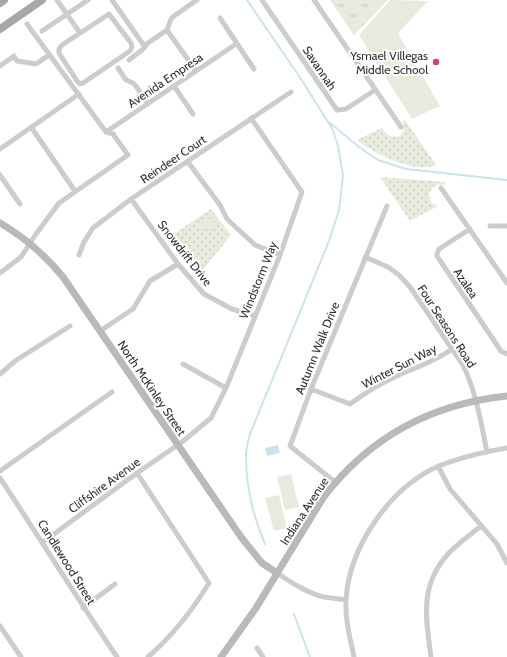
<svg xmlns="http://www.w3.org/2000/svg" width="507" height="657" viewBox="0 0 507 657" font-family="Cabin,sans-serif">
  <defs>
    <pattern id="grass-tufts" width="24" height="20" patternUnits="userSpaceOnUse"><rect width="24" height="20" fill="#e7ebde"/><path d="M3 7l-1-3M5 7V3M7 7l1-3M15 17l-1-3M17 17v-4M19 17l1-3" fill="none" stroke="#c6cabf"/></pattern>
    <pattern id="park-dots" width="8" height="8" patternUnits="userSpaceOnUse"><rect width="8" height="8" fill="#e7ebde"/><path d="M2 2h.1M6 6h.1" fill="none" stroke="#c6cabf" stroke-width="1.8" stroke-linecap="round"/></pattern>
  </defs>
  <rect width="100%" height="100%" fill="#fff"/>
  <path fill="url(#grass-tufts)" d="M330,0H388L354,35Z"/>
  <path fill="url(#park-dots)" d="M405,120L436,165C414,174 375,154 357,140L382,128C387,136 391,138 400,136L404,129L403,121Z
    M380,177L446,182L445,185C429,181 423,202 438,206L410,221Z
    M211,209L231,235L197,277L168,238Z"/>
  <path fill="#e7ebde" d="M390,0L428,1L398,33L440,106L412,119L359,35Z
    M209,218L216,223L217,228H201V223L205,219Z
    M291,474L299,507L285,510L277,477Z
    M279,495L287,528L274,531L265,498Z"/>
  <path fill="#cce3e9" d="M278,445L280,453L267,456L265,448Z"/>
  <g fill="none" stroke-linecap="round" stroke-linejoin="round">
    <path stroke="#cce3e9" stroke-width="2" d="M247,0L299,76L333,130L338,146L343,176L339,210L329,241L250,434C248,441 246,449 246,456C246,486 253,516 265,544
      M329,122L359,147L378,160L406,169L507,180
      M294,614L310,657"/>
    <path stroke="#ccc" stroke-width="5" d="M57,0L80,33
      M112,0L145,47
      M262,0L337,110L346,109L375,90
      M314,0L401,127
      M109,14L131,43L132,47L130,51L83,83L80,84L77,81L59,53V49L62,45Z
      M220,18L254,69
      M27,24L106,132
      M167,30L196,71
      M42,31L88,0
      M129,60L142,50L148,43L167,30L171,19L174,16L197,0
      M0,66L14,56L17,61L36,64L49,55
      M118,68L126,80L133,83L136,86L148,104
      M174,86L193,114
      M31,127L75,191
      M106,132L236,44
      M0,149L79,94
      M188,162L220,205L227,219L255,245L280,255
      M0,175L20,204
      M441,188L507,283
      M131,199L178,264L204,294L232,309L255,316
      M490,226H507
      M470,229L439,249L437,254V256L501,351L507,354
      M79,255L84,242L93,228L131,199L291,92
      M365,257L388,267L399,275L410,287L463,365C476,392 481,422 487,452
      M0,273L21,257L36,234L59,203L128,155L113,134L106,132
      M100,331L133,309L150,281L178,264
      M183,364L226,388
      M0,374L15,361L70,326
      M311,389L350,404C365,393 381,383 399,375C417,367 436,361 452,349
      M438,466L450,489L497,544L507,563
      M0,471L112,392
      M137,473L209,583C192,611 172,636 148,657
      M0,478C39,537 77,598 117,657
      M335,482L290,446L311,389L387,206
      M43,542L137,473L182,442L211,418L226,388L280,255L302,192L251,118
      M277,573C292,583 307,593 324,597C331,598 339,599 346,600
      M83,608L115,584
      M0,626L21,657
      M257,648L263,657
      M354,657C350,638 345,619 346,600C349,547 390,487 439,466C461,457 484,452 507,448
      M431,657C426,619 419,586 448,554C457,544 470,535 481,526"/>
    <path stroke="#b9b9b9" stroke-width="7" d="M0,223C24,237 45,255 63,277L241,537L262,563L277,573
      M221,657L256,608L323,498C370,436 431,404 507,396"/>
    <path stroke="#a7a7a7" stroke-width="8" d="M0,3L4,0
      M0,29L42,0"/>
  </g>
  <circle fill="#d64167" stroke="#fff" stroke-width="1.5" cx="436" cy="62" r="4"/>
  <g text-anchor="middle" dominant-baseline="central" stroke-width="4" stroke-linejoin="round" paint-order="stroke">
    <g font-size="12" fill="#2f2f2f" stroke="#fff" text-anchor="end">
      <text x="428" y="55">Ysmael Villegas<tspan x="428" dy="14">Middle School</tspan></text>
    </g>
    <g font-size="12" fill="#2f2f2f" stroke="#fff">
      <text transform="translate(320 68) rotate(56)">Savannah</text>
      <text transform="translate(165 80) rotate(-34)">Avenida Empresa</text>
      <text transform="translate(173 159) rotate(-34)">Reindeer Court</text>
      <text transform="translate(185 253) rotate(52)">Snowdrift Drive</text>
      <text transform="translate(258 280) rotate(-68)">Windstorm Way</text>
      <text transform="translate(466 283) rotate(56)">Azalea</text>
      <text transform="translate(447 326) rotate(57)">Four Seasons Road</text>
      <text transform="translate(317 348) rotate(-68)">Autumn Walk Drive</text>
      <text transform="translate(399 366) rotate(-27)">Winter Sun Way</text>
      <text transform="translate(152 388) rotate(56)">North McKinley Street</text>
      <text transform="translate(104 485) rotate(-36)">Cliffshire Avenue</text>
      <text transform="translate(304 511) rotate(-57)">Indiana Avenue</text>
      <text transform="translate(67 562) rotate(58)">Candlewood Street</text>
    </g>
  </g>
</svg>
